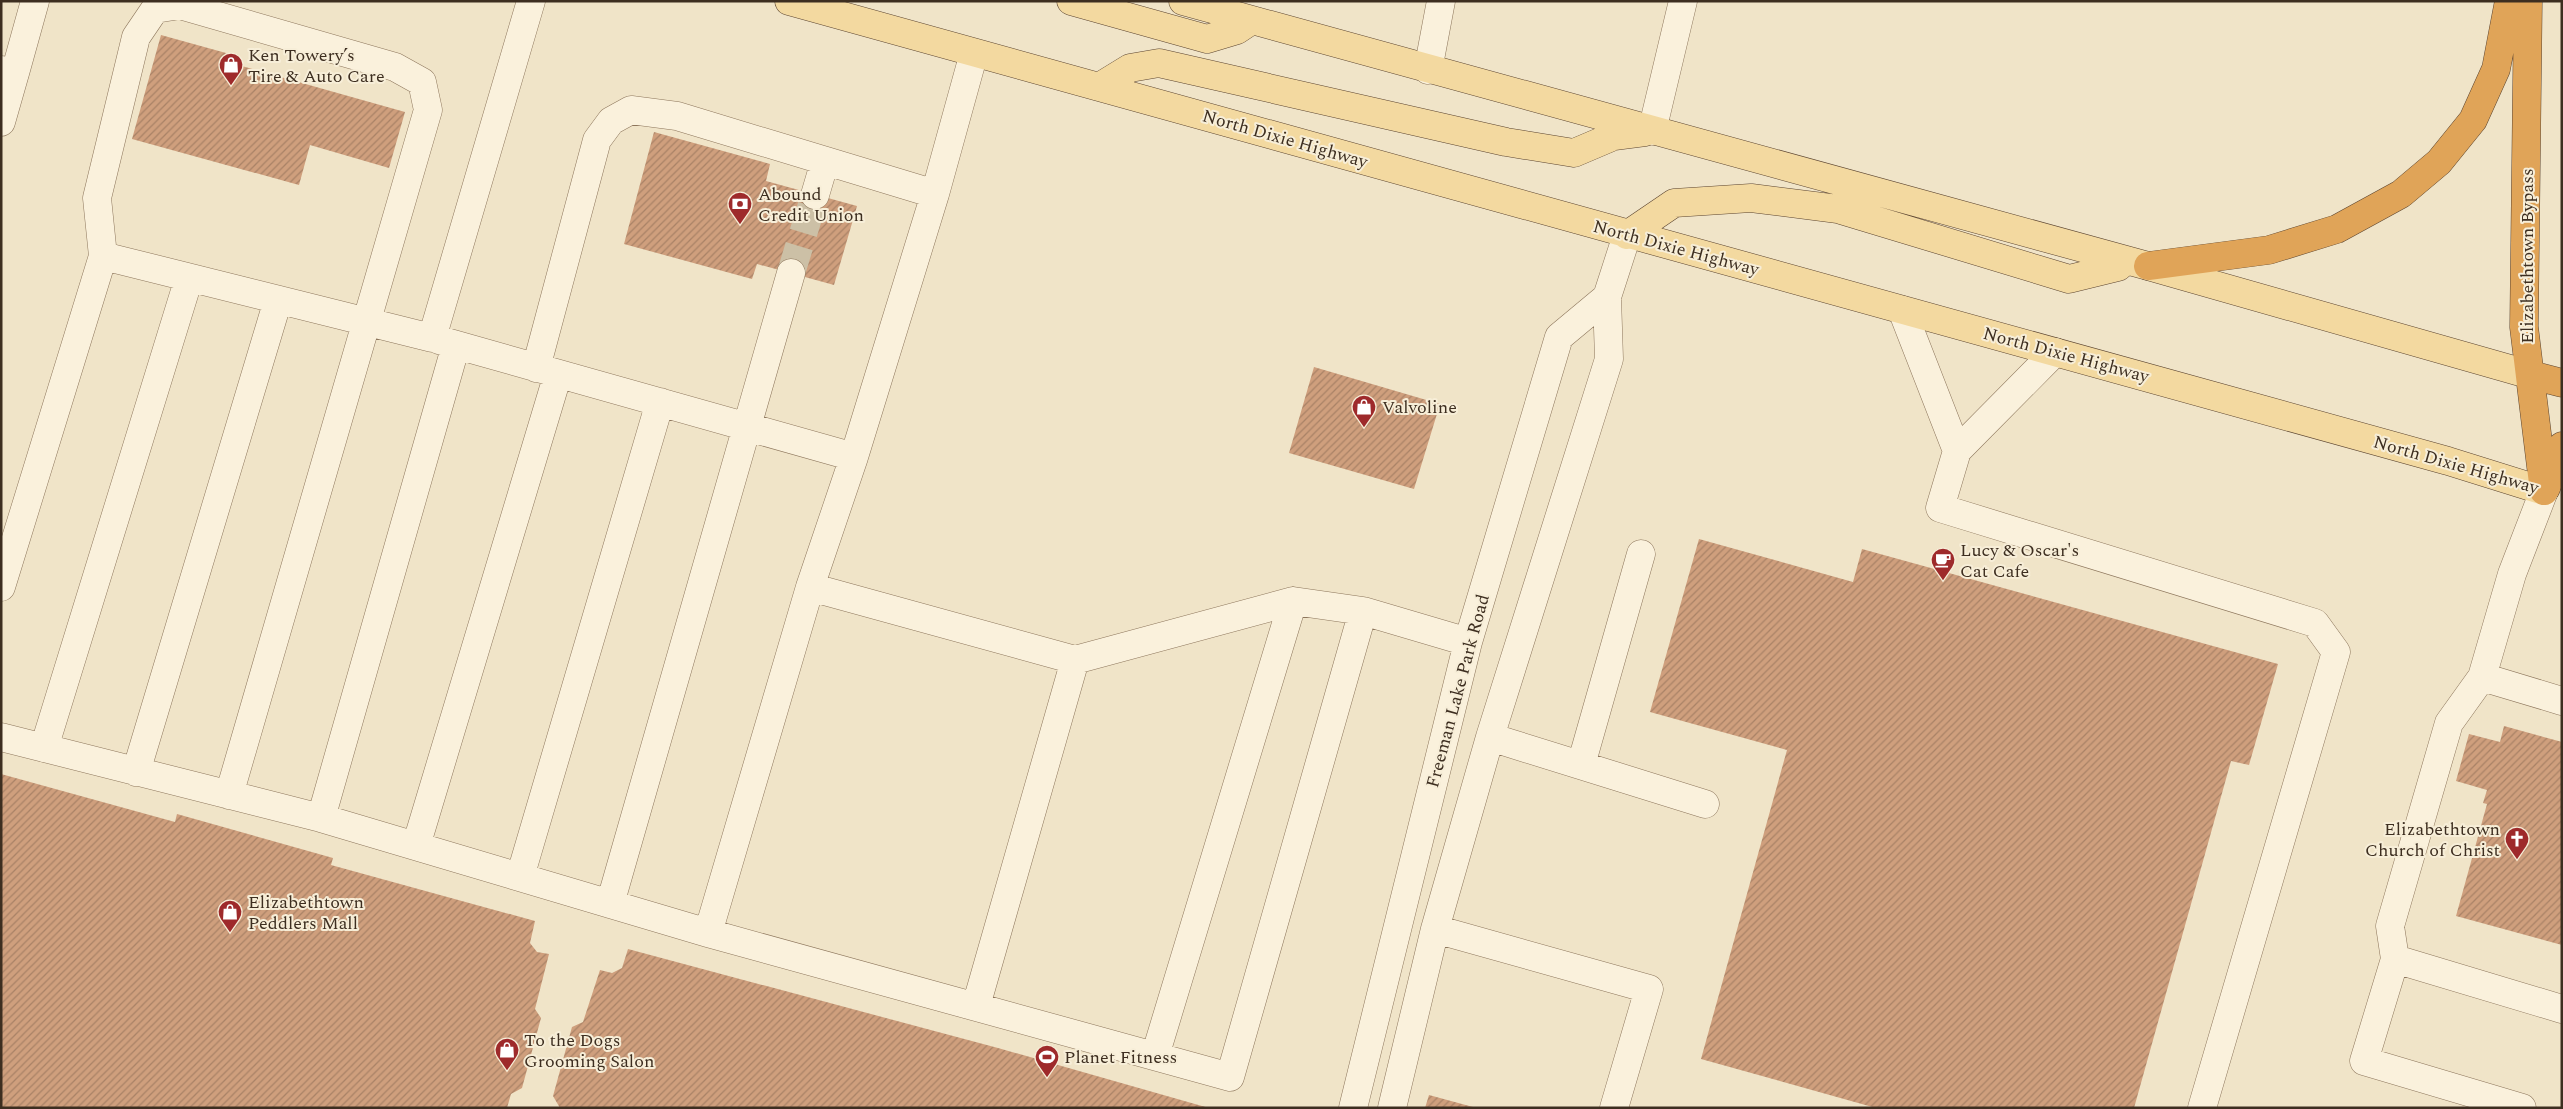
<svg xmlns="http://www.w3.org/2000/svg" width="2563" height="1109" viewBox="0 0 2563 1109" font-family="Spectral,serif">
  <defs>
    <pattern id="building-hatch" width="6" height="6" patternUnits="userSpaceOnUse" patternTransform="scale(1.25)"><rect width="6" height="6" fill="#cf9f7d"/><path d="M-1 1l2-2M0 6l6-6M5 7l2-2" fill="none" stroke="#a98266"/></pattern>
  </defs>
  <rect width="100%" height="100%" fill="#f0e4c8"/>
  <path fill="url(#building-hatch)" d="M161,35L226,53L224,61L405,112L389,168L310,145L299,185L132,139Z
    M654,132L770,164L766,181L857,206L834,285L757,264L752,279L624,244Z
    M1314,367L1440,404L1414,489L1289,453Z
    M1699,539L1853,582L1862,549L2278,664L2249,765L2231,761L2134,1108H1876L1701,1059L1787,750L1650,712Z
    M2504,726L2562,742V945L2456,916L2487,804L2483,803L2487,790L2456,781L2469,734L2500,742Z
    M1,774L175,822L177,814L333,858L331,865L535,921L530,943L537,952L549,954L535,1009L541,1018L522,1088L511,1094L507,1108H1Z
    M628,949L998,1048L1209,1108H560L553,1096L572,1027L583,1022L600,970L612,973L622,968Z
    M1429,1095L1473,1107V1108H1425Z"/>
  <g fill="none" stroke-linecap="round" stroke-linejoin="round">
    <path stroke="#ccc0a6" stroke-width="28" stroke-dasharray="28 14" stroke-linecap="butt" d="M791,273L815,195"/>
    <defs>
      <path id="minor" d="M974,53L935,194L854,457L810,587L1075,660L1293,601L1363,611L1468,642
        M1,70L15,73L35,1
        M1428,70L1441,1
        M1,122L15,73
        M1652,131L1683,1
        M815,195L825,161
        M103,256L97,198L136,37L155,9L180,5L395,67L422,82L428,110L229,795
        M1902,310L1957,451L2055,352
        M439,340L854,457
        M536,368L597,140L611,121L631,110L677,116L935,194
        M1957,451L1940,508L2315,623L2336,652L2202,1108
        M2544,491L2512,574L2482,677L2562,701
        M1,587L103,256L432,338L531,1
        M1,737L321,818L708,933L1230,1077L1363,611
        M1490,737L1705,804
        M44,748L189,278
        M1581,765L1641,554
        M136,772L278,300
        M321,818L456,345
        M416,846L558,374
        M520,877L660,402
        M610,904L791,273
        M1435,929L1649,989L1614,1108
        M708,933L810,587
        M2395,959L2390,926L2449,723L2482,677
        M976,1006L1075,660
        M1155,1056L1293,601
        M1353,1108L1468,642L1559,337L1607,297
        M1392,1108L1435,929L1490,737L1609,359L1607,297L1627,235
        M2522,1108L2364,1061L2395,959L2562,1009"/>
      <path id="major" d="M789,1L2448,461L2544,491
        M1071,1L1207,39L1237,30L1252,20
        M1183,1L2148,266L2531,375
        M1099,87L1130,68L1159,63L1506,142L1574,153L1614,136L1645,132
        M1627,235L1674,203L1751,198L1838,209L2069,279L2118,267L2125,261"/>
      <path id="highway" d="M2528,1L2524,327L2544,491
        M2148,266L2269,250L2337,229L2401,194L2439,162L2473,120L2496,69L2509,1
        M2531,375L2562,383
        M2546,488L2562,446"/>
    </defs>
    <use href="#minor" stroke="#8d765c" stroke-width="29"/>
    <use href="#major" stroke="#5b4430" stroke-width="29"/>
    <use href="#highway" stroke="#5b4430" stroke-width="29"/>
    <use href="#minor" stroke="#faf1dc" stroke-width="28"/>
    <use href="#major" stroke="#f3d9a0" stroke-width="28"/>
    <use href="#highway" stroke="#e0a458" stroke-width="28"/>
  </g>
  <defs>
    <symbol id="shop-pin" viewBox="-11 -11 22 30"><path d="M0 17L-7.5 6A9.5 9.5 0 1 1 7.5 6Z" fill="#9e2a2b" stroke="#f7eed8"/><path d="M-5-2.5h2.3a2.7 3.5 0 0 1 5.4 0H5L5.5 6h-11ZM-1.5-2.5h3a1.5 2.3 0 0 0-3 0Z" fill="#fff"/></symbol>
    <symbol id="bank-pin" viewBox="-11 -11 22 30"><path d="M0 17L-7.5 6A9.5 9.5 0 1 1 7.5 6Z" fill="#9e2a2b" stroke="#f7eed8"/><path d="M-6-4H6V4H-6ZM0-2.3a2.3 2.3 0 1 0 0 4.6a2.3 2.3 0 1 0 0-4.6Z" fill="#fff"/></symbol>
    <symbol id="cafe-pin" viewBox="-11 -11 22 30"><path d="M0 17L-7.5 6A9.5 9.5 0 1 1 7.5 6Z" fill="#9e2a2b" stroke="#f7eed8"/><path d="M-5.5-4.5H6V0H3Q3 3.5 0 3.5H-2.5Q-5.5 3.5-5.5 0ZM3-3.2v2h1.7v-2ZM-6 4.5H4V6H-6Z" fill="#fff"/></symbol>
    <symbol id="church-pin" viewBox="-11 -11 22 30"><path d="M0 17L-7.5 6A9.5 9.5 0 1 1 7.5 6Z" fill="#9e2a2b" stroke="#f7eed8"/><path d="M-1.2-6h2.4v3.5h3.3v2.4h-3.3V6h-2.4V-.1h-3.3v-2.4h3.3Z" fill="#fff"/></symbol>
    <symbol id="stadium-pin" viewBox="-11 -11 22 30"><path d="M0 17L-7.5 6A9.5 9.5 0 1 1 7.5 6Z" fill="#9e2a2b" stroke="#f7eed8"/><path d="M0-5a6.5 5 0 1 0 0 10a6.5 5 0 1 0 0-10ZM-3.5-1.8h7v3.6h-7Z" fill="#fff"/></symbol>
  </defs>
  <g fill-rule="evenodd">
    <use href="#shop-pin" x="217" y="51" width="28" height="38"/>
    <use href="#bank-pin" x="726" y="190" width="28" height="38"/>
    <use href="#shop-pin" x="1350" y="393" width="28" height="38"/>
    <use href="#cafe-pin" x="1929" y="546" width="28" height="38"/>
    <use href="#church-pin" x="2503" y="825" width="28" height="38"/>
    <use href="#shop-pin" x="216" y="898" width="28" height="38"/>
    <use href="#shop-pin" x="493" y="1036" width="28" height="38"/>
    <use href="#stadium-pin" x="1033" y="1043" width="28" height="38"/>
  </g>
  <g text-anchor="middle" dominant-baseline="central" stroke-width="4" stroke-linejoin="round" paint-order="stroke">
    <g font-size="18" fill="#3d2e20" stroke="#f7eed8" text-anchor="start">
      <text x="248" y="55">Ken Towery’s<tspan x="248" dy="21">Tire &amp; Auto Care</tspan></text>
      <text x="758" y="194">Abound<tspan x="758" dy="21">Credit Union</tspan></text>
      <text x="1382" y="407">Valvoline</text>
      <text x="1960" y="550">Lucy &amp; Oscar's<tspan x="1960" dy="21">Cat Cafe</tspan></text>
      <text x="2500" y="829" text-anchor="end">Elizabethtown<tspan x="2500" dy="21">Church of Christ</tspan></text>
      <text x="248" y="902">Elizabethtown<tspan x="248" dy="21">Peddlers Mall</tspan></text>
      <text x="524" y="1040">To the Dogs<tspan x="524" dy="21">Grooming Salon</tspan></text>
      <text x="1064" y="1057">Planet Fitness</text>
    </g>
    <g font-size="18" fill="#3d2e20" stroke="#f7eed8">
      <text transform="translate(1285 139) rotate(16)">North Dixie Highway</text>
      <text transform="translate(1676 248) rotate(15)">North Dixie Highway</text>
      <text transform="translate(2527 256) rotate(-90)">Elizabethtown Bypass</text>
      <text transform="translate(2066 355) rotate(15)">North Dixie Highway</text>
      <text transform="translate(2456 465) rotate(16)">North Dixie Highway</text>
      <text transform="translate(1458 691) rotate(-75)">Freeman Lake Park Road</text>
    </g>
  </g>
  <rect width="2563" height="1109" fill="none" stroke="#3d2e20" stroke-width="5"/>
</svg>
